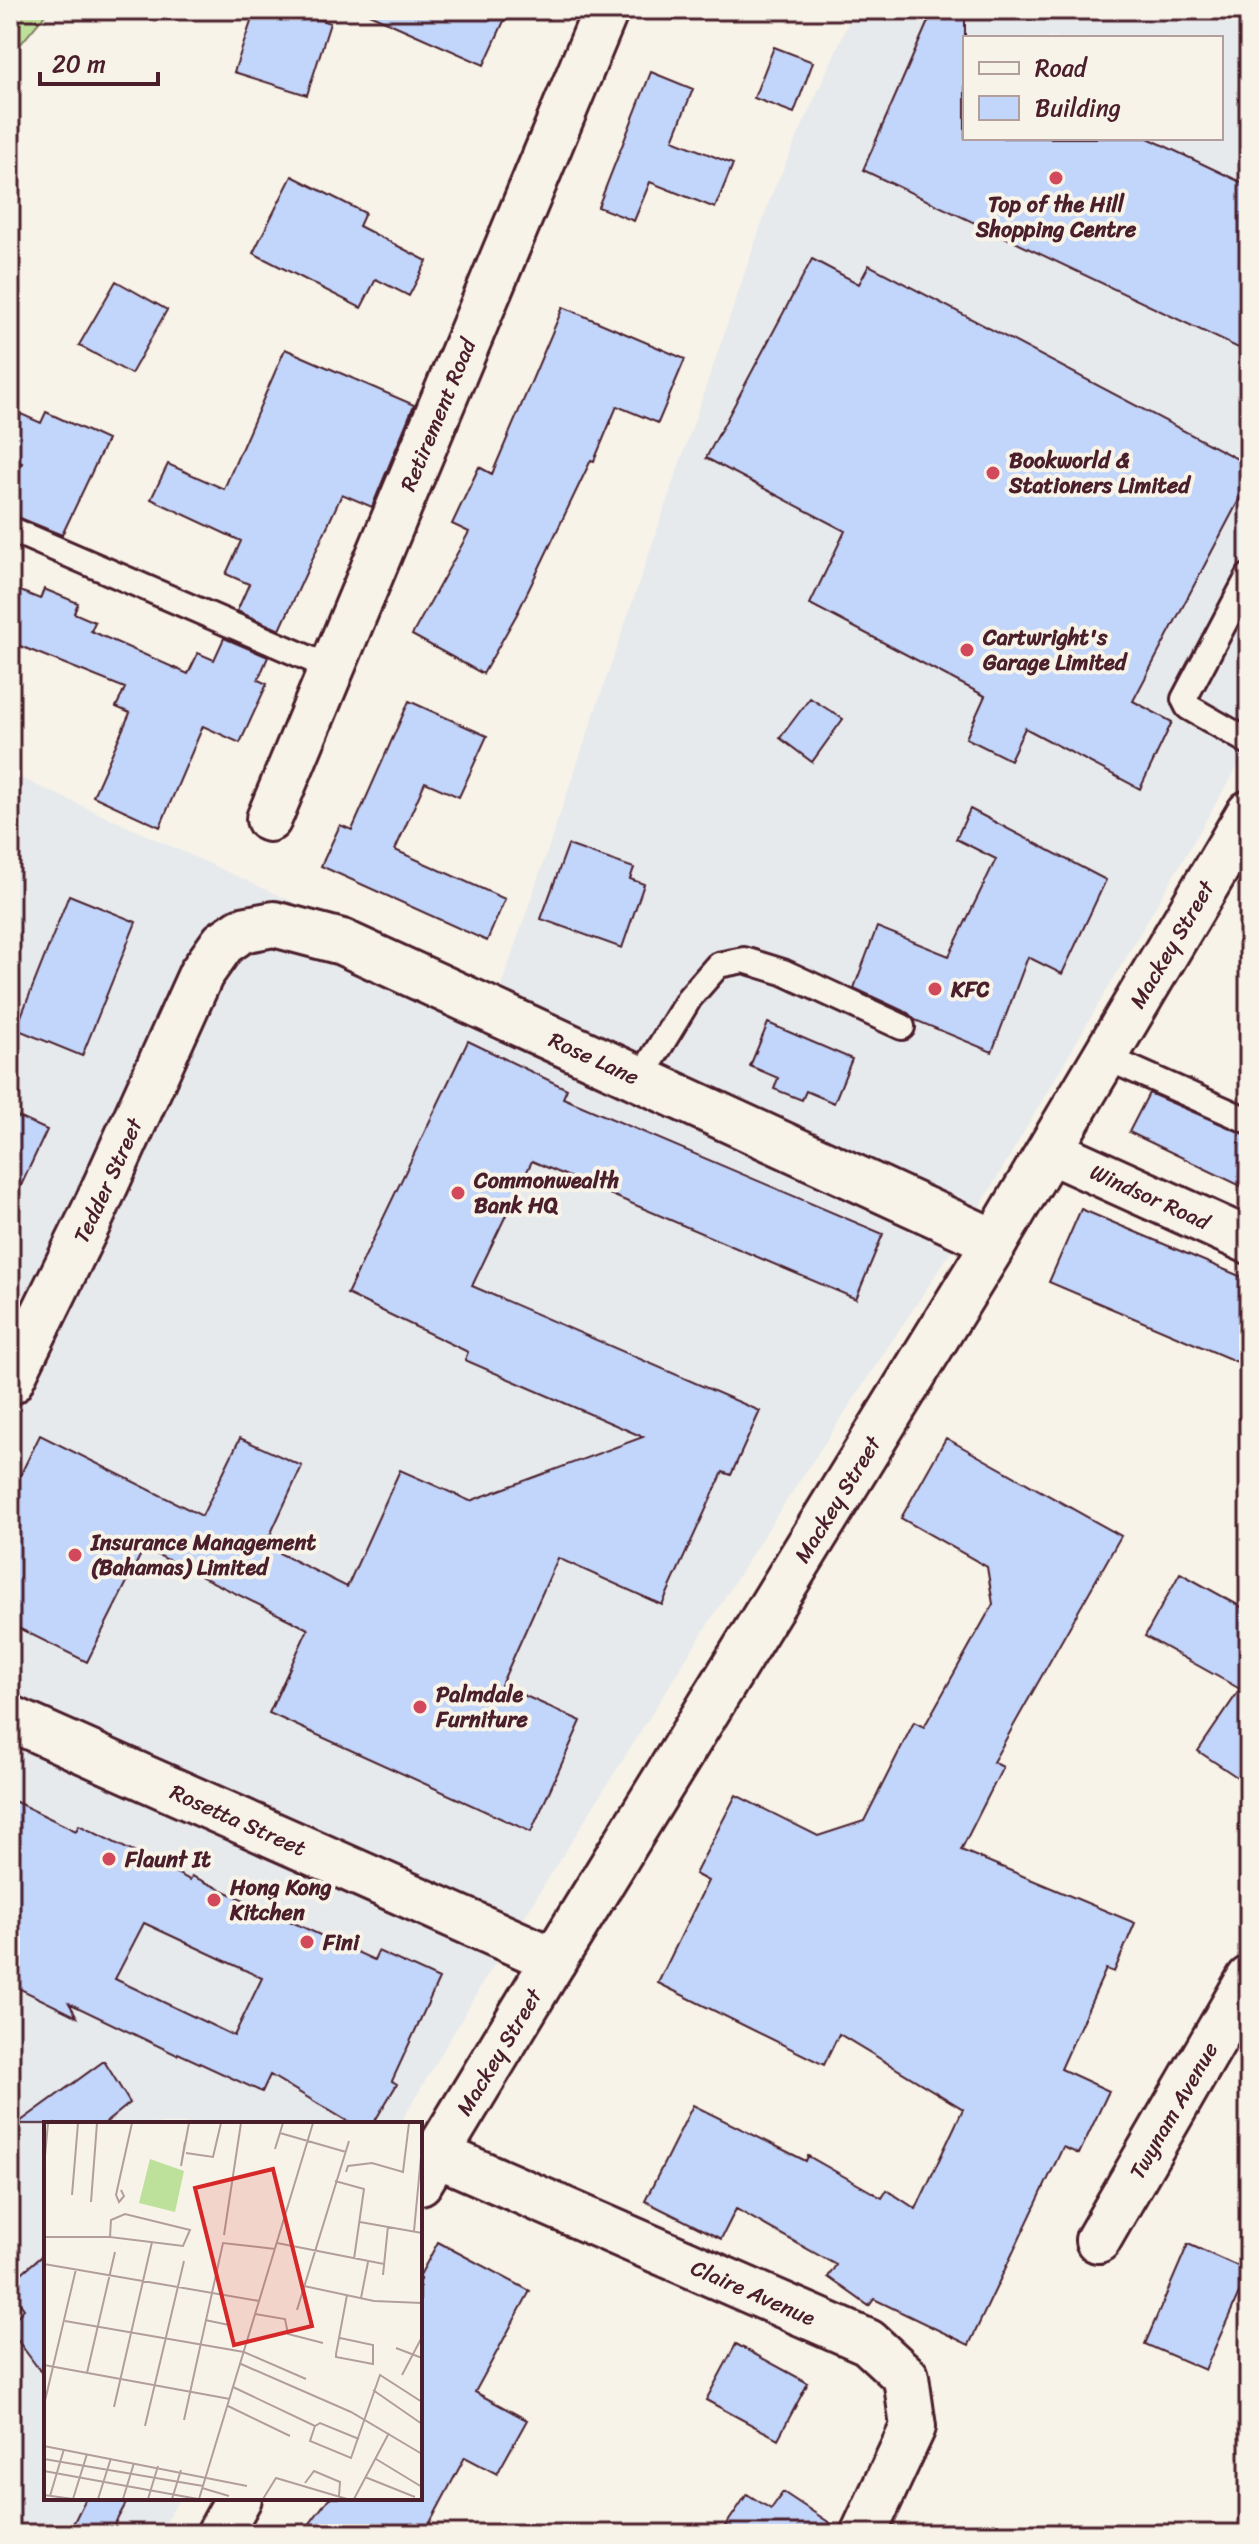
<svg xmlns="http://www.w3.org/2000/svg" width="1259" height="2544" viewBox="0 0 1259 2544" font-family="Sriracha,sans-serif">
  <rect width="100%" height="100%" fill="#f7f3e8"/>
  <filter id="ink" filterUnits="userSpaceOnUse"><feTurbulence type="fractalNoise" baseFrequency=".0125" numOctaves="2"/><feDisplacementMap in="SourceGraphic" scale="16" xChannelSelector="R" yChannelSelector="G"/><feConvolveMatrix kernelMatrix="1 2 1 2 8 2 1 2 1" color-interpolation-filters="sRGB"/></filter>
  <g filter="url(#ink)">
    <path fill="#e7eaed" fill-rule="evenodd" d="M854,10H1249V747L976,1214L766,1532L487,1976L400,2124H46V2498H180L159,2534H10V773L498,995L771,196ZM965,38H1221V138H965Z"/>
    <path fill="#bde19b" stroke="#848063" stroke-width="2" d="M10,10H49L10,57Z"/>
    <path fill="#c2d5fa" stroke="#4a1f2b" stroke-width="2" fill-rule="evenodd" d="M255,10H291L330,23L307,95L234,72Z
      M360,10H509L484,65Z
      M933,10H965V138H1148L1249,186V353L863,170Z
      M774,47L813,62L794,113L754,98Z
      M651,72L693,89L673,140L733,164L715,208L650,182L634,221L598,207Z
      M292,176L365,213L359,226L427,261L409,296L376,279L361,308L253,253Z
      M812,259L859,284L869,265L1249,465V481L1133,701L1172,722L1140,789L1025,728L1010,760L966,738L985,696L810,604L845,531L706,458Z
      M116,281L167,310L131,374L79,345Z
      M563,307L685,359L658,423L617,406L594,461L591,460L517,614L483,674L412,635L469,532L452,524L479,467L492,474Z
      M285,349L414,405L372,507L342,494L280,630L237,611L249,584L226,574L241,541L151,499L168,464L224,489Z
      M46,412L107,440L62,535L10,514V489L22,463L10,458V437L21,414L41,423Z
      M44,589L78,603L74,613L95,622L91,631L188,674L198,653L214,660L224,638L268,657L258,680L267,684L240,743L203,726L160,827L93,796L130,713L116,707L125,688L10,642V609L18,590L40,599Z
      M810,698L843,719L812,762L780,738Z
      M409,701L487,736L459,797L425,782L395,850L505,899L487,941L321,866L340,825L352,830Z
      M970,809L1106,880L1062,974L1028,957L992,1052L915,1020L908,1013L854,988L877,927L949,956L996,859L956,839Z
      M568,845L634,868L630,879L644,884L622,948L541,919Z
      M69,895L136,922L82,1056L16,1029Z
      M768,1023L852,1059L834,1103L806,1091L802,1100L774,1089L778,1078L750,1066Z
      M468,1041L567,1089L563,1098L883,1234L856,1299L532,1161L472,1286L760,1411L731,1475L723,1472L662,1605L558,1558L501,1685L581,1721L531,1832L269,1713L308,1629L144,1548L87,1662L10,1624V1496L40,1435L202,1516L240,1438L302,1466L265,1546L347,1587L400,1470L470,1501L643,1437L465,1360L468,1352L347,1294Z
      M1149,1093L1249,1136V1190L1129,1132Z
      M10,1113L47,1130L10,1209Z
      M1081,1209L1249,1280V1367L1049,1282Z
      M946,1438L1121,1536L993,1762L1003,1767L961,1850L1135,1923L1114,1972L1106,1969L1061,2069L1109,2091L1079,2154L1063,2147L969,2345L874,2299L869,2306L828,2277L836,2265L736,2209L721,2239L645,2201L693,2105L806,2161L808,2156L882,2198L887,2190L916,2209L963,2109L839,2034L824,2065L658,1983L708,1881L695,1874L736,1795L818,1836L864,1821L914,1722L924,1727L993,1604L987,1567L901,1518Z
      M1180,1573L1249,1611V1785L1198,1751L1240,1689L1145,1636Z
      M10,1799L76,1831L79,1825L190,1880L192,1876L374,1960L378,1951L439,1979L392,2081L397,2084L373,2124H352L270,2075L262,2092L178,2053L177,2055L69,2003L77,2017L10,1984ZM144,1923L262,1978L234,2036L115,1979Z
      M104,2061L130,2103L104,2124H17Z
      M438,2242L530,2291L475,2392L527,2420L497,2474L465,2457L424,2534H302L329,2498H420V2275Z
      M1188,2244L1249,2271L1205,2370L1145,2344Z
      M46,2252V2379L10,2330V2324L24,2309L10,2290V2283Z
      M736,2344L808,2383L778,2439L706,2400Z
      M783,2492L839,2529L838,2534H720L747,2494L771,2509Z
      M86,2498H129L109,2534H68Z"/>
    <g fill="none" stroke-linecap="round" stroke-linejoin="round">
      <defs>
        <path id="lane" d="M10,529L331,668
          M1249,576L1184,699L1188,707L1249,742
          M1105,1057L1249,1121
          M640,1079L690,997L718,965L744,960L783,972L902,1027"/>
        <g id="street">
          <path id="s1" d="M269,819L606,10"/>
          <path id="s2" d="M1050,1151L1249,1241"/>
          <path id="s3" d="M10,1382L93,1213L201,974L223,943L242,930L274,924L342,942L995,1242"/>
          <path id="s4" d="M10,1718L554,1960"/>
          <path id="s5" d="M436,2154L868,2342L906,2377L913,2427L863,2534"/>
          <path id="s6" d="M1098,2240L1249,1979"/>
        </g>
        <g id="secondary">
          <path id="s7" d="M420,2182L554,1960L995,1242L1249,813"/>
          <path d="M219,2534L239,2498"/>
        </g>
      </defs>
      <use href="#lane" stroke="#4a1f2b" stroke-width="30"/>
      <use href="#street" stroke="#4a1f2b" stroke-width="50"/>
      <use href="#secondary" stroke="#4a1f2b" stroke-width="50"/>
      <use href="#lane" stroke="#f7f3e8" stroke-width="24"/>
      <use href="#street" stroke="#f7f3e8" stroke-width="44"/>
      <use href="#secondary" stroke="#f7f3e8" stroke-width="44"/>
    </g>
  </g>
  <g fill="#d1495b" stroke="#f7f3e8" stroke-width="3">
    <circle cx="1056" cy="178" r="8"/>
    <circle cx="993" cy="473" r="8"/>
    <circle cx="967" cy="650" r="8"/>
    <circle cx="935" cy="989" r="8"/>
    <circle cx="458" cy="1193" r="8"/>
    <circle cx="75" cy="1555" r="8"/>
    <circle cx="420" cy="1707" r="8"/>
    <circle cx="109" cy="1859" r="8"/>
    <circle cx="214" cy="1900" r="8"/>
    <circle cx="307" cy="1942" r="8"/>
  </g>
  <g text-anchor="middle" dominant-baseline="central" stroke-width="8" stroke-linejoin="round" paint-order="stroke">
    <g font-size="22" font-weight="bold" fill="#4a1f2b" stroke="#f7f3e8" text-anchor="start">
      <text x="1056" y="204" text-anchor="middle">Top of the Hill<tspan x="1056" dy="25">Shopping Centre</tspan></text>
      <text x="1009" y="460">Bookworld &amp;<tspan x="1009" dy="25">Stationers Limited</tspan></text>
      <text x="983" y="637">Cartwright's<tspan x="983" dy="25">Garage Limited</tspan></text>
      <text x="951" y="989">KFC</text>
      <text x="474" y="1180">Commonwealth<tspan x="474" dy="25">Bank HQ</tspan></text>
      <text x="91" y="1542">Insurance Management<tspan x="91" dy="25">(Bahamas) Limited</tspan></text>
      <text x="436" y="1694">Palmdale<tspan x="436" dy="25">Furniture</tspan></text>
      <text x="125" y="1859">Flaunt It</text>
      <text x="230" y="1887">Hong Kong<tspan x="230" dy="25">Kitchen</tspan></text>
      <text x="323" y="1942">Fini</text>
    </g>
    <g font-size="22" fill="#4a1f2b" stroke="#f7f3e8">
      <text stroke="none"><textPath href="#s1" startOffset="438">Retirement Road</textPath></text>
      <text stroke="none"><textPath href="#s7" startOffset="1448">Mackey Street</textPath></text>
      <text stroke="none"><textPath href="#s3" startOffset="892">Rose Lane</textPath></text>
      <text stroke="none"><textPath href="#s3" startOffset="224">Tedder Street</textPath></text>
      <text stroke="none"><textPath href="#s2" startOffset="110">Windsor Road</textPath></text>
      <text stroke="none"><textPath href="#s7" startOffset="800">Mackey Street</textPath></text>
      <text stroke="none"><textPath href="#s4" startOffset="250">Rosetta Street</textPath></text>
      <text stroke="none"><textPath href="#s7" startOffset="152">Mackey Street</textPath></text>
      <text stroke="none"><textPath href="#s6" startOffset="150">Twynam Avenue</textPath></text>
      <text stroke="none"><textPath href="#s5" startOffset="346">Claire Avenue</textPath></text>
    </g>
  </g>
  <g transform="translate(44 2122)">
    <rect width="378" height="378" fill="#f7f3e8"/>
    <path d="M106,37L140,49L131,90L95,81Z" fill="#bde19b"/>
    <path fill="none" stroke="#b29e9c" stroke-width="2" d="M236,11L302,30M141,20L137,44L145,1M231,27L239,1M142,31L169,35L177,1M0,45L4,1M302,50L304,44L328,41L359,50L365,1M291,59L320,67L310,137M77,68L80,74L75,80L72,73L88,1M28,73L34,1M47,80L53,1M316,100L378,111M370,109L378,24M180,113L197,1M0,115H66L139,124L146,108L81,92L67,98L66,115M233,121L340,142M0,142L215,179M339,153L344,104M260,164L330,179L378,181M317,176L324,140M253,188L305,19M211,192L241,197L244,212L279,221M161,198L185,203M21,199L200,230L262,257M296,216L329,223V242L292,235V232L303,173M352,226L378,236M197,242L307,290L378,332M0,243L186,277M43,251L71,130M358,253L378,215M189,265L271,304L276,301L315,317M329,268L378,302M0,283L32,147M184,284L246,314M70,285L108,120M140,298L179,121L231,127M101,304L140,139M271,304L266,319L307,336L336,253L378,280M0,324L203,364M0,337L159,364M332,337L378,365M0,349L154,377M321,355L371,375M261,361L270,349L296,360L295,374M158,366L185,374M0,373L29,377M6,374L20,327M29,377L43,332M54,377L67,336M79,377L90,341M104,377L114,344M128,377L137,348M155,377L269,1M219,377L232,356L303,377M310,377L345,311"/>
    <path fill="#d62828" fill-opacity="0.15" stroke="#d62828" stroke-width="4" d="M229,47L268,204L190,223L151,66Z"/>
    <rect width="378" height="378" fill="none" stroke="#4a1f2b" stroke-width="4"/>
  </g>
  <rect width="1259" height="2544" fill="none" stroke="#f7f3e8" stroke-width="40"/>
  <rect x="20" y="20" width="1219" height="2504" fill="none" stroke="#4a1f2b" stroke-width="3" filter="url(#ink)"/>
  <rect x="963" y="36" width="260" height="104" fill="#f7f3e8" stroke="#b29e9c" stroke-width="2"/>
  <rect x="979" y="62" width="40" height="12" fill="#f7f3e8" stroke="#b29e9c" stroke-width="2"/>
  <text x="1035" y="76" font-size="24" fill="#4a1f2b">Road</text>
  <rect x="979" y="96" width="40" height="24" fill="#c2d5fa" stroke="#b29e9c" stroke-width="2"/>
  <text x="1035" y="116" font-size="24" fill="#4a1f2b">Building</text>
  <path d="M40 72v12h118v-12" fill="none" stroke="#4a1f2b" stroke-width="4"/>
  <text x="52" y="72" font-size="24" fill="#4a1f2b" stroke="#f7f3e8" stroke-width="6" paint-order="stroke">20 m</text>
</svg>
